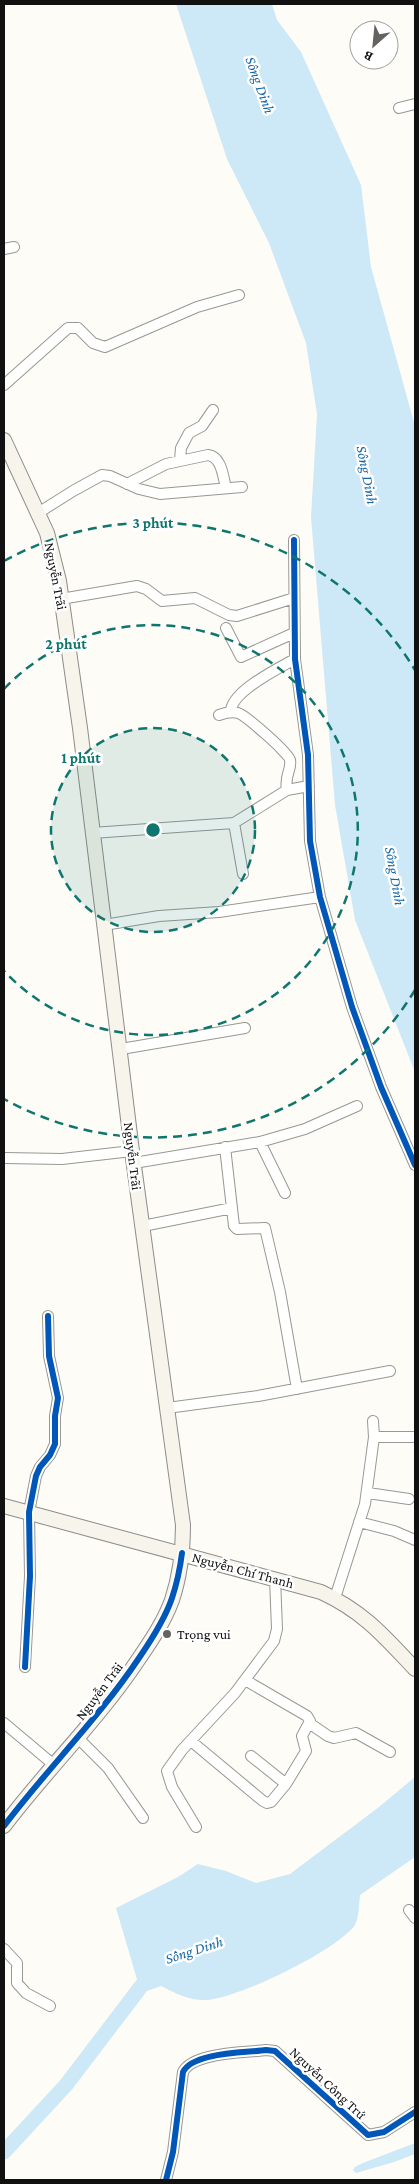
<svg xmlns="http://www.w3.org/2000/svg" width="419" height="2184" viewBox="0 0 419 2184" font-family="'Crimson Pro',serif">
  <rect width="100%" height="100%" fill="#fdfcf7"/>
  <path fill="#cde8f7" d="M176,4H272L277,20L301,52L361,185L371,267L415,426V1072L355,920L335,805L311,517L317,414L306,343L269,243L227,159Z
    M415,1777V1857L360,1895C359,1903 359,1918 355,1925C336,1951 240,1997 208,2000C189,2001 177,1994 161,1986L141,1993L116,1908L178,1877L198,1864L226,1871L256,1883L290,1874L379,1807Z
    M415,2143V2154L394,2162L356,2173L353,2170L355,2167L363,2163Z"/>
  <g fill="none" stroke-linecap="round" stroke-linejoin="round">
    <path stroke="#cde8f7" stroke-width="15" d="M4,2152L66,2085L152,1972"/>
    <defs>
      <path id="street" d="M399,108L415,104
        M4,249L14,247
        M4,385L68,328H78L93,343L105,347L197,307L239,295
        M180,460L181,448L189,433L202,426L213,410
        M127,484L166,464L208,455C222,457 223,477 226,488
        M38,513L73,491L102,475L110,476L139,489L160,494L242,487
        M294,540L295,659L308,755L310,841L320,897L352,1007L381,1087L415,1165
        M61,599L137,586L146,589L162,601L195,598L229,615L237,616L294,598
        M226,628L241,657L294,633
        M231,712C230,692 279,668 295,659
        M219,715C225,713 231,711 238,713C245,715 289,753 290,760C292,770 284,775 287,790
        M234,823L243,874
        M92,833L234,823L287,790L309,786
        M104,925L159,916L219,912L320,897
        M121,1049L245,1028
        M260,1142L285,1193
        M225,1147L234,1226L237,1229L265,1228L280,1292L297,1389
        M4,1158L62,1159L132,1151
        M134,1163L260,1142L305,1129L357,1106
        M143,1226L232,1208
        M167,1408L258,1396L390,1371
        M373,1421L374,1437
        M368,1493L409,1499
        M359,1522L394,1531L415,1540
        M335,1598L365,1504L374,1437H415
        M25,1667L30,1576L29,1512L36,1476L40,1467L50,1455L55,1444V1416L58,1398L49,1356L48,1316
        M4,1723L54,1765
        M309,1723L328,1736L334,1738L356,1733L390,1752
        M78,1738L108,1768L143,1818
        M191,1741L263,1801L267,1803L271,1802L286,1784L306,1751L302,1736L310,1721L307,1716L245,1680
        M251,1756L286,1784
        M196,1827L172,1787L167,1771L182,1750L235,1693L274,1641L277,1629L275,1578
        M409,1910L415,1918
        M4,1949L17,1963V1983L26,1993L50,2006
        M166,2180L173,2152L183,2072C193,2052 245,2053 266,2050L275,2051L368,2135L384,2132L415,2112"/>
      <path id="secondary" d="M4,440L47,533L59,581L80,728L132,1151L183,1525C183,1550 180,1576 172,1600C164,1622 151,1641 138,1660C98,1720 47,1769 4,1826
        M4,1506L321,1592C364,1612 384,1636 415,1669"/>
    </defs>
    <use href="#street" stroke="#979795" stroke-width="12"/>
    <use href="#secondary" stroke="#8e8d8b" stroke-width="16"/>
    <use href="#street" stroke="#fffffe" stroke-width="10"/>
    <use href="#secondary" stroke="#f6f4eb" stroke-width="14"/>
    <defs>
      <path id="cycleway" d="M294,540L295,659L308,755L310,841L320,897L352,1007L381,1087L415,1165
        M25,1667L30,1576L29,1512L36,1476L40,1467L50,1455L55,1444V1416L58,1398L49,1356L48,1316
        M4,1826C47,1769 99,1718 139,1658C152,1639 165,1619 172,1598C177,1583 180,1569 182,1553
        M166,2180L173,2152L183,2072C193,2052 245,2053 266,2050L275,2051L368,2135L384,2132L415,2112"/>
    </defs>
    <use href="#cycleway" stroke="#fff" stroke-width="9"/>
    <use href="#cycleway" stroke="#0057b8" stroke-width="6"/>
  </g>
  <circle cx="153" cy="830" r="102" fill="#0f766e" fill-opacity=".12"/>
  <g fill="none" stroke="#0f766e" stroke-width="2.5" stroke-dasharray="9 6">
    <circle cx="153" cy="830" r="102"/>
    <path d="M4 689A205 205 0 1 1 4 971"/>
    <path d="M415 990A307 307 0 0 1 4 1099M4 561A307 307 0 0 1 415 670"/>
  </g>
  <circle fill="#646362" stroke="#fff" stroke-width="2" cx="167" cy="1634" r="5"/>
  <g text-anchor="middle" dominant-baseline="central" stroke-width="5" stroke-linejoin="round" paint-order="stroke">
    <g font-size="14" fill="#111" stroke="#fff">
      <text transform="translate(56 576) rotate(79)">Nguyễn Trãi</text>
      <text transform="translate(133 1156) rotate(83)">Nguyễn Trãi</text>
      <text transform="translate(243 1570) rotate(15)">Nguyễn Chí Thanh</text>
      <text transform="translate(99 1691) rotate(-53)">Nguyễn Trãi</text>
      <text transform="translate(328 2083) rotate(43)">Nguyễn Công Trứ</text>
    </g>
    <g font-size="14" fill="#111" stroke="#fff" text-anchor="start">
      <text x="177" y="1634">Trọng vui</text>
    </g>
    <g font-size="15" font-style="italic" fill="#1768a6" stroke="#fff">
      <text transform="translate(260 85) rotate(70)">Sông Dinh</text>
      <text transform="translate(367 475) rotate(79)">Sông Dinh</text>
      <text transform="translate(395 876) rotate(80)">Sông Dinh</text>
      <text transform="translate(194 1950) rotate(-18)">Sông Dinh</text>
    </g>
  </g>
  <circle cx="153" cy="830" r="8" fill="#0f766e" stroke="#fff" stroke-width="2.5"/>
  <g font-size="15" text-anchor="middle" font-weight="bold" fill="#0f766e" stroke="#fff" stroke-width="5" stroke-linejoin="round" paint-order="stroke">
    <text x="153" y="528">3 phút</text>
    <text x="66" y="649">2 phút</text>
    <text x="81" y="763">1 phút</text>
  </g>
  <rect width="419" height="2184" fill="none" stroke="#111111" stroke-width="10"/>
  <g transform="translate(374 45) rotate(207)"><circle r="24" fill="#ffffff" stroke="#a0a0a0"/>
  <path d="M0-4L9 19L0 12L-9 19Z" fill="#646362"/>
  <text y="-8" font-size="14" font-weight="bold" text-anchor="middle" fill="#111111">B</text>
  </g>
</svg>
